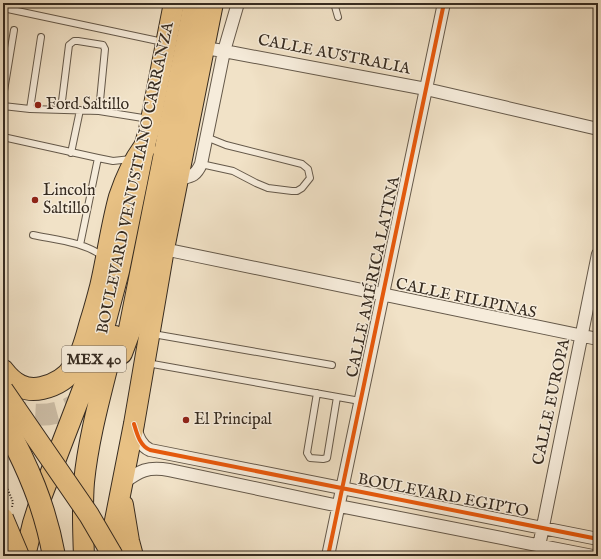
<svg xmlns="http://www.w3.org/2000/svg" width="601" height="559" viewBox="0 0 601 559" font-family="'IM FELL English',serif">
  <rect width="100%" height="100%" fill="#f1e2c7"/>
  <filter id="stains"><feTurbulence type="fractalNoise" baseFrequency=".005" numOctaves="4"/><feColorMatrix values="0 0 0 0 .2 0 0 0 0 .09 0 0 0 0 .02 0 0 0 .5 -.17"/></filter>
  <radialGradient id="worn" r=".72"><stop offset=".6" stop-color="#630" stop-opacity="0"/><stop offset="1" stop-color="#630" stop-opacity=".3"/></radialGradient>
  <g fill="none" stroke-linecap="round" stroke-linejoin="round">
    <path stroke="#ccbda6" stroke-width="22" stroke-dasharray="22 11" stroke-linecap="butt" d="M3,408C37,419 61,418 90,395"/>
    <defs>
      <path id="lane" d="M334,3L338,17
        M3,8L163,42
        M3,97L14,30
        M3,106L30,109L99,111L149,119
        M30,109L41,37
        M61,109L69,45L74,41H78L103,45L105,49L99,111
        M3,137L98,158L113,161L131,159
        M71,153L80,110
        M201,164L233,171L256,183L268,188L292,191H297L302,188L310,178L308,169L302,164L226,145L206,137
        M33,235C57,240 84,242 104,257
        M80,245L98,158
        M153,334L332,365
        M147,363L360,401
        M317,393L307,453L310,458L323,459L327,458L337,397"/>
      <path id="street" d="M204,48L224,51L426,89L598,129
        M178,179C191,176 195,177 201,164L224,51L238,3
        M164,249L598,339
        M135,428C138,437 141,446 150,450L598,539
        M123,483C139,471 148,466 169,470L339,506L593,556
        M328,556L444,3
        M537,556L598,254"/>
      <path id="primary" d="M123,505L129,541L133,556
        M25,556L33,523L42,495L99,347L119,271L144,148L149,130L174,3
        M84,556C83,531 82,507 84,482C89,432 104,384 115,336
        M108,556L134,424L164,249L213,3"/>
      <path id="highway" d="M121,353L130,329L195,3
        M3,371C13,384 25,392 42,388C55,385 67,378 74,367C83,355 87,336 91,322C95,310 98,298 101,287C108,257 112,226 120,197C126,179 133,163 144,148"/>
    </defs>
    <use href="#lane" stroke="#65594a" stroke-width="8"/>
    <use href="#street" stroke="#65594a" stroke-width="14"/>
    <use href="#primary" stroke="#362b20" stroke-width="22"/>
    <use href="#highway" stroke="#362b20" stroke-width="24"/>
    <path stroke="#362b20" stroke-width="2" stroke-dasharray="1 2" stroke-linecap="butt" d="M3,478L13,502L12,507"/>
    <use href="#lane" stroke="#f6ecdb" stroke-width="6"/>
    <use href="#street" stroke="#f6ecdb" stroke-width="12"/>
    <use href="#primary" stroke="#e8c184" stroke-width="20"/>
    <use href="#highway" stroke="#e8c184" stroke-width="22"/>
    <defs>
      <path id="primary-bridge" d="M3,390L89,515L113,556
        M3,518L19,556"/>
      <path id="highway-bridge" d="M3,421C27,465 45,506 54,556"/>
    </defs>
    <use href="#primary-bridge" stroke="#362b20" stroke-width="22" stroke-linecap="butt"/>
    <use href="#highway-bridge" stroke="#362b20" stroke-width="24" stroke-linecap="butt"/>
    <use href="#primary-bridge" stroke="#e8c184" stroke-width="20"/>
    <use href="#highway-bridge" stroke="#e8c184" stroke-width="22"/>
    <defs>
      <path id="cycleway" d="M134,424C137,434 140,446 150,450L598,539
        M328,556L444,3"/>
    </defs>
    <use href="#cycleway" stroke="#f6ecdb" stroke-width="6"/>
    <use href="#cycleway" stroke="#e8590c" stroke-width="4"/>
  </g>
  <g fill="#8f2418" stroke="#f6ecdb" stroke-width="1.5">
    <circle cx="38" cy="105" r="4"/>
    <circle cx="35" cy="200" r="4"/>
    <circle cx="186" cy="420" r="4"/>
  </g>
  <g text-anchor="middle" dominant-baseline="central" stroke-width="3" stroke-linejoin="round" paint-order="stroke">
    <rect fill="#f6ecdb" stroke="#706558" stroke-width="1" x="62" y="346" width="64" height="26" rx="3"/>
    <g font-size="15" font-weight="bold" fill="#362b20">
      <text x="94" y="359">MEX 40</text>
    </g>
    <g font-size="16" fill="#362b20" stroke="#f6ecdb">
      <text transform="translate(334 55) rotate(11)">CALLE AUSTRALIA</text>
      <text transform="translate(136 178) rotate(-78)">BOULEVARD VENUSTIANO CARRANZA</text>
      <text transform="translate(374 277) rotate(-78)">CALLE AMÉRICA LATINA</text>
      <text transform="translate(466 299) rotate(12)">CALLE FILIPINAS</text>
      <text transform="translate(552 402) rotate(-78)">CALLE EUROPA</text>
      <text transform="translate(443 496) rotate(11)">BOULEVARD EGIPTO</text>
    </g>
    <g font-size="16" fill="#362b20" stroke="#f6ecdb" text-anchor="start">
      <text x="46" y="105">Ford Saltillo</text>
      <text x="43" y="191">Lincoln<tspan x="43" dy="18">Saltillo</tspan></text>
      <text x="194" y="420">El Principal</text>
    </g>
  </g>
  <rect width="601" height="559" fill="none" stroke="#f1e2c7" stroke-width="16"/>
  <rect x="4" y="4" width="593" height="551" fill="none" stroke="#362b20" stroke-width="2"/>
  <rect x="8" y="8" width="585" height="543" fill="none" stroke="#362b20"/>
  <rect width="100%" height="100%" filter="url(#stains)"/>
  <rect width="100%" height="100%" fill="url(#worn)"/>
</svg>
